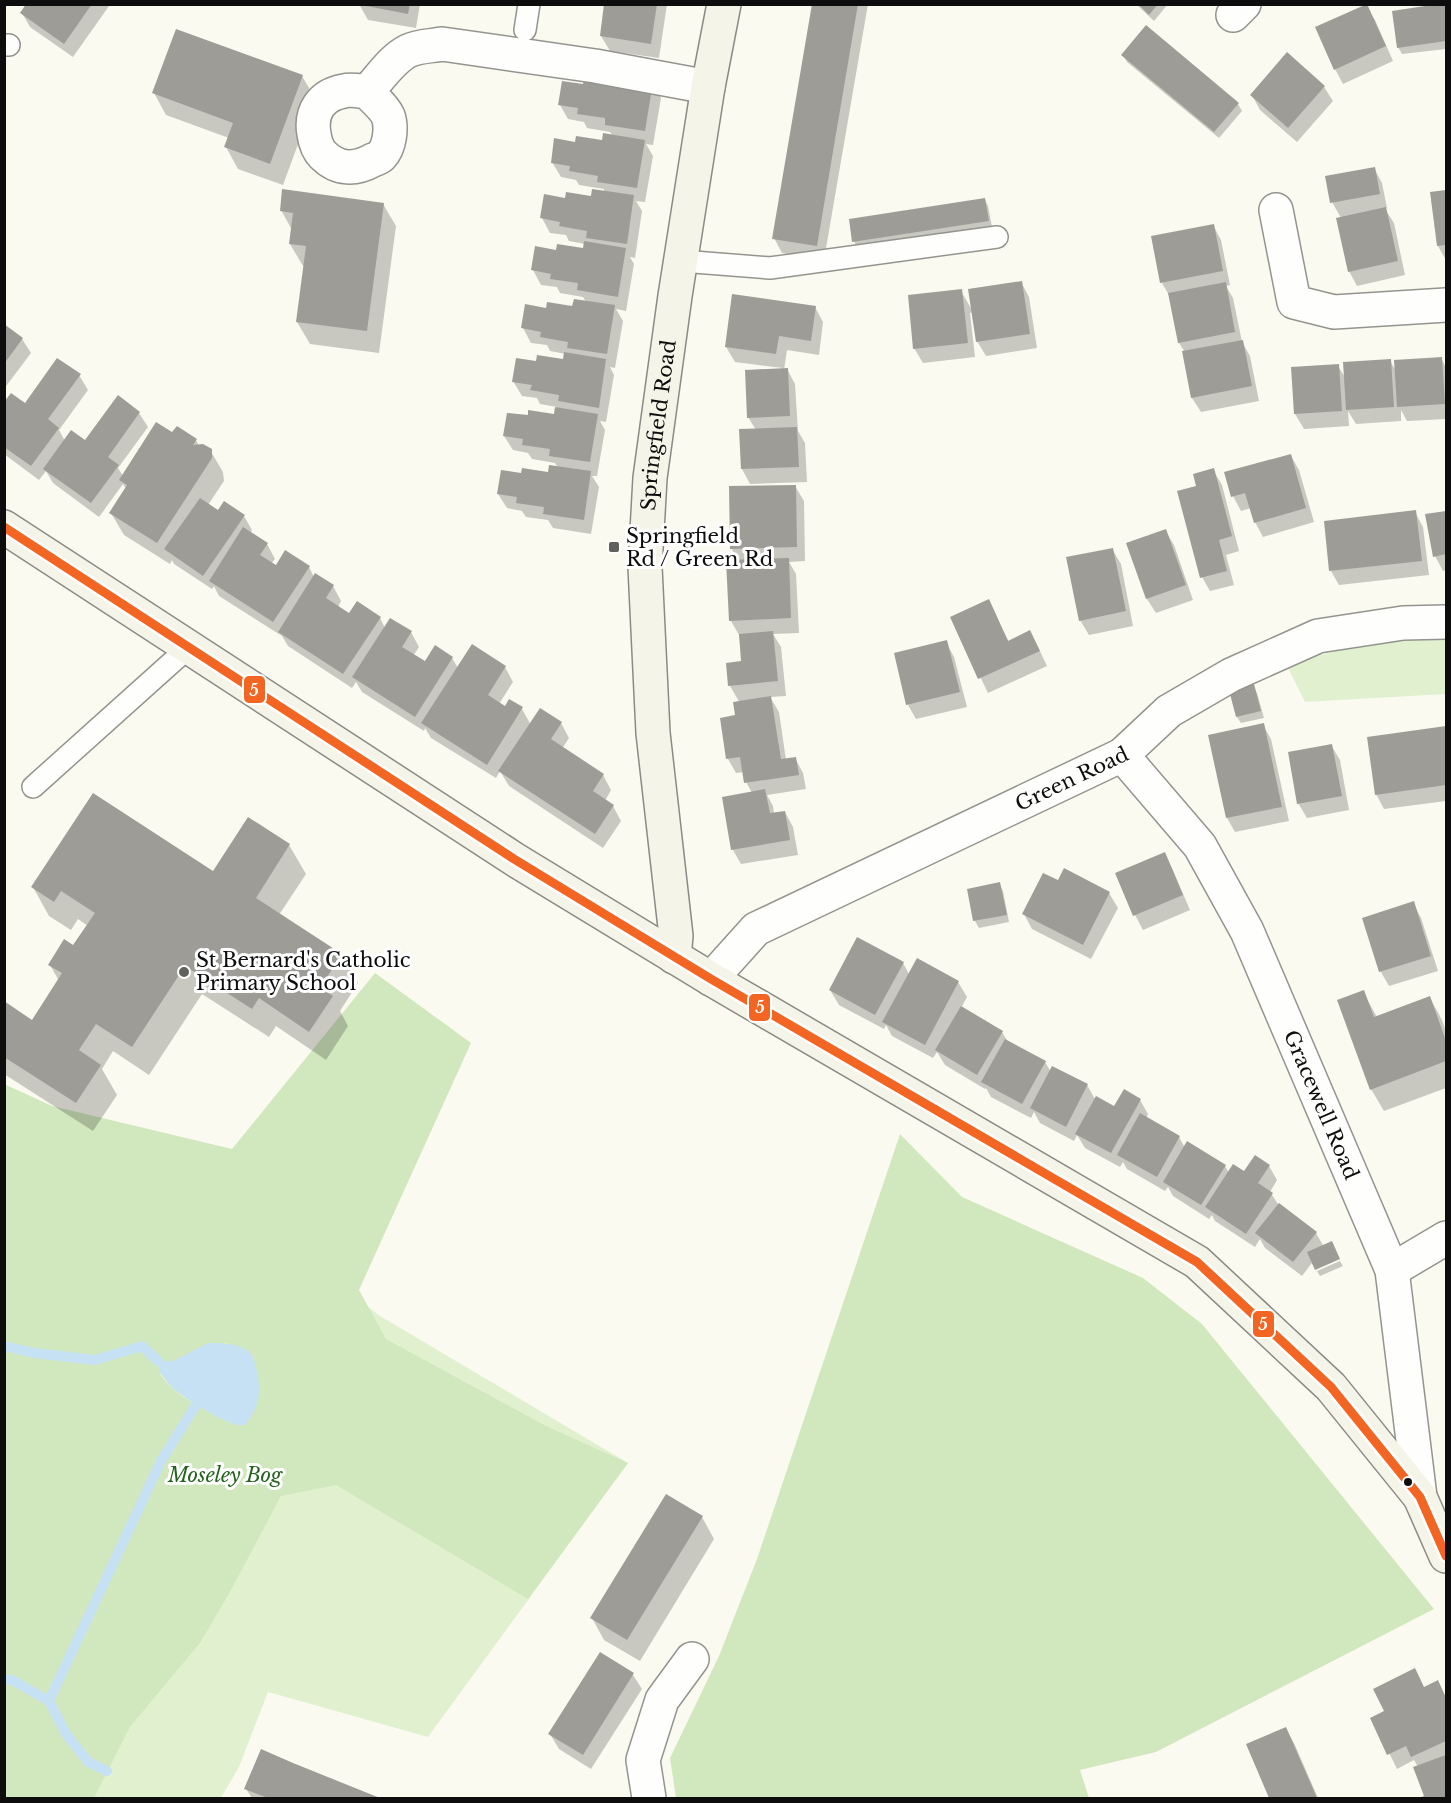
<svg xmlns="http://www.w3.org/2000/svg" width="1451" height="1803" viewBox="0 0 1451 1803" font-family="'Libre Baskerville',serif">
  <rect width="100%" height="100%" fill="#fbfaf0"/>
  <path fill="#e1f1d0" d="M1446,636V694L1305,702L1286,664L1387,638Z
    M4,1084L367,1306L380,1316L628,1463L428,1737L268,1692L239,1767L221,1798H5Z"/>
  <path fill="#d1e8be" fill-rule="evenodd" d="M375,973L471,1043L359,1290L386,1339L546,1426L628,1463L528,1599L336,1485L281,1496L230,1592L200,1643L130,1727L94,1798H5L4,1084L52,1106L232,1149ZM225,1343L244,1349L253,1356L236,1425C215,1416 167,1393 159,1371C158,1368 159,1364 158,1361H173Z
    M900,1134L962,1197L1143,1278L1202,1324L1434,1609L1156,1752L1080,1770L1089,1798H676L670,1758L719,1656L757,1559Z"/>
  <path fill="#c7e1f4" d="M208,1343C221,1343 243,1343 252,1355C254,1358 255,1364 256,1368C262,1390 260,1407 245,1425H236L217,1417L196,1405L172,1388L159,1371L158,1361H173Z"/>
  <path fill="#0003" d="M28,4H108L109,6L73,57L30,27L22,13Z
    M359,4H420L416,28L368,20Z
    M606,4H667L659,58L610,51L601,36Z
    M814,4H868L824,260L782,253L774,238Z
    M1136,4H1168L1154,21Z
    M1446,5V49L1402,54L1398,47L1394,12Z
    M1366,6L1375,20L1393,61L1343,84L1335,69Z
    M1123,55L1238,104L1242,111L1219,138L1127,62Z
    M302,76L315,98L283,185L238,169L226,147L229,138L166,115L154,93Z
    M652,84L661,98L653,145L646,144L653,156L645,202L636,201L642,211L635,258L630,257L634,264L626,311L616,309L623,321L615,368L610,367L614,375L606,422L600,421L605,430L597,476H592L599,487L591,534L553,528L548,520L526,517L522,511L507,508L498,494L523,475L549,473L558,468L555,463L532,459L528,453L513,450L504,436L529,417L555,416L557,407L540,404L537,398L522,396L513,381L538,363L564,361L566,354L550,351L547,345L531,343L523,328L547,310L574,308L586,302L583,297L560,293L557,287L541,285L533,270L557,252L584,250L585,244L569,241L566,235L550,233L542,218L566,200L593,198L604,192V189L579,185L576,180L561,177L552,162L576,144L603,142L613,136L610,132L587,128L584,122L568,119L560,105L584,86Z
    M1324,87L1333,101L1297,142L1260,110L1252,95Z
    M1374,168L1382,183L1387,208L1385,209L1394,223L1405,275L1357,286L1349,271L1341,218L1332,202Z
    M1446,191V260L1438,246L1431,193Z
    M985,200L988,206L992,227L857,248L854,241Z
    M383,204L396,226L379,353L310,344L297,322L305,266H303L290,244L292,230L281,210Z
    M1213,225L1221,240L1230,285L1226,286L1233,298L1242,342L1250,356L1259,401L1201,412L1192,398L1185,352L1179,343L1170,297L1162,283Z
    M1021,282L1029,297L1037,348L986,356L977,341L973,312L970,313L975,357L923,363L914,348L961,291L972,310Z
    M815,307L823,322L819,355L787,350L784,370L787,369L795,384L798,431L805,443L807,482L750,484L742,469L756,430L748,417L783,368L735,362L726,347Z
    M4,326L22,339L31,353L4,389Z
    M1441,358L1446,368V419L1407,421L1401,410V421L1356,424L1348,411L1349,426L1304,429L1295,414L1292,368L1338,366L1346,379L1390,361L1396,371Z
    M79,375L88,390L59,430L65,441L86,442L139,413L148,427L118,468L123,476L172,434L196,440L199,446L210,450L223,472L224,481L208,505L218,512L244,516L252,530L250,534L267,544L275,559L271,564L276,567H309L314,577L333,586L341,601L338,607L350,615L380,618L385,628L411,632L419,647L413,656L425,663L452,658L458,668L505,667L513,682L499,704L505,708L522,709L531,725L561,723L569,738L562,749L603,775L611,790L605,801L613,806L621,821L603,848L509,786L500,771L496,778L431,738L425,728L424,731L362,692L356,682L352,688L288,646L282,636L219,596L214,586L212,589L174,564L172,560L170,564L124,535L111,513L126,489L123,484L99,517L53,483L46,471L39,480L4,454V399L6,402L25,405Z
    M1291,456L1299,470L1314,522L1263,537L1255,522L1251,508L1241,511L1233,496Z
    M1213,470L1222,485L1239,551L1226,555L1234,585L1210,591L1202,577L1197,487Z
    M795,486L804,501L805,561L789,562L796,574L799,633L773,634L781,647L786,696L770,697L779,712L786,760L795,758L803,773L806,789L767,795L773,806L774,814L785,812L793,827L798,855L741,864L733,850L724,798L752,793L746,782L744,772L736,773L728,759L740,703L730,686L743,663L739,635L731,621L739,561L731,548Z
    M1415,512L1423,527L1429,575L1339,585L1331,571Z
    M1446,512V570L1443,571L1435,556L1427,516Z
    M1165,530L1174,545L1193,600L1156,613L1147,599Z
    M1112,549L1121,564L1133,626L1089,635L1080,620Z
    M988,601L1009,642L1038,647L1047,666L988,693L952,618Z
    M946,642L954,657L967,707L916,719L908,705L895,655Z
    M1253,686L1257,693L1264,718L1241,723L1237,717L1231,691Z
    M1263,725L1271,739L1289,821L1235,832L1227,818Z
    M1446,728V801L1384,809L1376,794L1369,738Z
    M1331,745L1340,760L1349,810L1307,818L1298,803Z
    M289,845L306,874L279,915L341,955L358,983L340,1011L348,1026L326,1060L276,1026L269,1037L202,994L149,1075L113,1051L102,1069L117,1095L93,1131L4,1074V1003L33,1022L59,981L50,965L74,947L88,926L78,919L71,930L49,916L33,887L213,873Z
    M1164,854L1172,868L1190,910L1143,930L1135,915L1117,874Z
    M1059,882L1109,893L1118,908L1091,959L1032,929L1024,914Z
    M999,884L1003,891L1009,922L979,928L975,921L969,890Z
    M1413,903L1421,918L1438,971L1389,986L1381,972L1364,919Z
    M903,963L909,974L958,982L967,997L961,1008L1002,1032L1008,1042L1045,1062L1051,1072L1053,1068L1087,1085L1095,1099L1115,1108L1140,1100L1148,1114L1146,1119L1179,1137L1185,1148L1225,1166L1229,1173H1244L1269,1166L1277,1180L1270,1192L1278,1204L1316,1233L1324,1247L1302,1276L1265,1248L1260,1239L1255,1247L1215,1221L1212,1215L1209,1219L1173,1196L1168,1187L1165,1191L1127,1169L1123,1162L1120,1167L1085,1148L1077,1135L1074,1141L1040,1123L1034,1112L1031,1118L991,1097L986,1088L985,1089L945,1065L937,1052L933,1058L892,1036L886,1025L884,1029L839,1005L830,990Z
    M1363,992L1377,1017L1430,998L1442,1020L1446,1032V1088L1384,1111L1371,1089Z
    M1340,1261L1343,1266L1320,1276L1317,1271Z
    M702,1517L714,1539L640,1661L604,1640L592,1618Z
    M601,1654L633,1675L642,1689L591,1769L559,1749L550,1734Z
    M1438,1682L1446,1698V1798H1422L1426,1797L1418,1767L1414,1760L1397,1769L1372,1718Z
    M1286,1729L1294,1743L1318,1798H1270L1248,1745Z
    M262,1751L376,1798H252L246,1789Z"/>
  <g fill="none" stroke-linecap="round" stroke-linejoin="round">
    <path stroke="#c7e1f4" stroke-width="10" d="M4,1346L34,1353L95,1360L142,1346L158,1361
      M4,1679L12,1680L49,1701L66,1734L88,1762L107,1771
      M49,1701L161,1461L196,1405"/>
  </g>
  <path fill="#9e9c96" d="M26,4H92L64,44L20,13Z
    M356,4H410L408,14Z
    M604,4H657L651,44L600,36Z
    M812,4H858L817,246L772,239Z
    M1138,4H1158L1149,15Z
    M1367,4L1386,46L1334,70L1315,27Z
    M1438,4H1446V41L1397,48L1392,11Z
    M1146,25L1239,103L1214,132L1121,55Z
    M176,29L303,75L270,164L224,147L233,123L152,93Z
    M1287,52L1325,86L1288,128L1250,95Z
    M584,79L653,82L645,131L605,125V118L577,114L578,108L558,105L562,81L583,84Z
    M603,133L645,140L637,188L597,182L598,176L569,171L570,166L551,163L554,138L575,142L576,136L602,140Z
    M1375,167L1380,194L1330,203L1325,176Z
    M282,189L384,203L367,331L296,322L306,246L289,244L293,213L280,211Z
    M592,189L634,195L627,244L586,238L587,231L559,226L560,222L540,218L544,194L565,198L566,192L591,196Z
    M1446,190V245L1437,246L1430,192Z
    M985,198L989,221L852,242L849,219Z
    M1386,207L1398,261L1348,272L1336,218Z
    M1214,224L1223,271L1160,283L1151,236Z
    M584,241L626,248L618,297L577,290L578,283L550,279L551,274L531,270L535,246L556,250L557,244L583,248Z
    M1022,281L1030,334L976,342L968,289Z
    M1226,282L1235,332L1178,343L1168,293Z
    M962,289L968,343L913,349L908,295Z
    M732,294L816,306L811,341L779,336L776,354L725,347Z
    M574,299L615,305L607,354L567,348L568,342L540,337L541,332L521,328L525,304L546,308L547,302L572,306Z
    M4,324L23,338L4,364Z
    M1243,340L1252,386L1191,398L1182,351Z
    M564,352L606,359L599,408L558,401L559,395L530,390L532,385L512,382L516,358L536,361L537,355L563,359Z
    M1442,357L1445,404L1397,407L1394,360Z
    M57,358L81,374L48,419L59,428L31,466L4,447V402L11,393L25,403Z
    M1391,359L1394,407L1346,410L1343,362Z
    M1339,364L1342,411L1294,414L1291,367Z
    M788,368L790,416L747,418L745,370Z
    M118,395L140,412L108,457L119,465L91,503L43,469L71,430L85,440Z
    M555,407L598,414L590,462L549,456L550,449L522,445L523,439L503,436L507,413L528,415V410L554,414Z
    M156,422L172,432L177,426L197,439L193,445L203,444L212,449V458L157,543L109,513L127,485L119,480Z
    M797,427L799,467L741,469L739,429Z
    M1291,454L1306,508L1254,523L1245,493L1231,497L1224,472Z
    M549,465L591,471L584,520L543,514L544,507L516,503L517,497L497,494L501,470L521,473L522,468L548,472Z
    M1214,468L1232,536L1219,540L1227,571L1200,578L1177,491L1196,486L1193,474Z
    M796,485L797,547L730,549L729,486Z
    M200,498L218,510L224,501L245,515L203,576L164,549Z
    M1416,510L1422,561L1329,571L1324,521Z
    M1446,511V554L1433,557L1425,514Z
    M243,527L268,543L260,555L276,565L285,550L310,566L273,622L209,581Z
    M1166,529L1186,585L1146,599L1126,543Z
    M1113,548L1126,611L1079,621L1066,557Z
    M789,558L791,618L729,621L726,560Z
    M315,573L334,585L326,598L349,613L357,601L381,617L343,674L278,632Z
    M989,599L1008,641L1030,630L1040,651L978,679L950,617Z
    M390,618L412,631L402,647L425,661L435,645L453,657L415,717L352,677Z
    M773,631L778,681L728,686L726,663L741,661L739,634Z
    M947,640L960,692L906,705L894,653Z
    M472,644L506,666L488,695L505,706L509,699L523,707L487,765L421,723Z
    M1254,684L1261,711L1236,717L1229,690Z
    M771,696L781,759L796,757L799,775L744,783L740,757L726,759L720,718L735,715L733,702Z
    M540,708L562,722L551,739L604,774L593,791L614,805L595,834L498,771Z
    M1264,723L1282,807L1226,818L1208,735Z
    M1446,726V785L1375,795L1367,737Z
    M1332,744L1342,796L1297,804L1288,752Z
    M765,789L770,813L785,811L790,840L731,850L722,797Z
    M93,793L213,871L248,817L290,844L256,898L342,954L320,988L333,996L309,1032L259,998L252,1009L185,966L132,1047L96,1024L79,1050L101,1065L76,1103L4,1057V1001L32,1020L62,973L48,965L64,939L73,945L95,913L61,891L54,902L31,887Z
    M1165,852L1183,895L1133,916L1115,873Z
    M1064,868L1110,892L1083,945L1022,914L1043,873L1058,880Z
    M1000,882L1007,915L973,921L967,889Z
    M1414,901L1431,956L1379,972L1362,918Z
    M857,937L904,962L875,1015L829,990Z
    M917,958L959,981L925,1045L882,1022Z
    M1364,990L1374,1017L1430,996L1446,1041V1061L1370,1090L1337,1000Z
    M961,1006L1003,1031L977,1075L935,1050Z
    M1005,1039L1046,1061L1022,1104L981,1082Z
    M1052,1066L1088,1084L1066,1127L1030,1108Z
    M1124,1089L1141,1099L1111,1153L1075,1134L1096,1096L1114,1106Z
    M1140,1113L1180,1136L1157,1177L1117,1155Z
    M1187,1141L1226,1165L1201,1205L1163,1182Z
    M1255,1155L1270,1165L1258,1183L1273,1193L1246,1234L1205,1207L1233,1164L1244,1171Z
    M1279,1203L1317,1232L1293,1262L1255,1233Z
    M1332,1241L1340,1259L1315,1270L1307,1252Z
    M666,1494L703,1516L627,1640L590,1618Z
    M600,1652L634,1673L583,1755L548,1734Z
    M1415,1668L1424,1687L1438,1680L1446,1698V1741L1411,1757L1406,1746L1387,1755L1370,1718L1384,1711L1373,1689Z
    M1286,1727L1300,1759L1317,1798H1269L1246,1744Z
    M261,1749L293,1763L380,1798H268L244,1789Z
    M1446,1755V1798H1419L1424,1796L1413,1767Z"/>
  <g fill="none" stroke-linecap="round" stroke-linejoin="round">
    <defs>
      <path id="lane" d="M525,30L529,4
        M4,45H9
        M681,261L770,268L997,237
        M33,787L189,647"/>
      <g id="street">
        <path d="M1233,15L1244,4"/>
        <path d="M367,92C374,99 384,107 388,116C392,127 390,147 381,156C379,158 376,159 373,160C355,170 338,170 323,155C318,150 315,141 314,134C310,112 321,95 344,91C351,89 360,91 367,92C379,79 392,59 408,51C418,46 432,46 442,44L595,66L708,87"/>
        <path d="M1276,210L1294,302L1334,312L1446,305"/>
        <path id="s1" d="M1122,755L1200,846L1247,931L1392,1270L1420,1497"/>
        <path id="s2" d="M711,979L756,929L1122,755L1169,711L1231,675L1318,636L1403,623L1446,622"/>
        <path d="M1392,1270L1446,1238"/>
        <path d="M649,1798L643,1760L662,1700L692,1659"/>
      </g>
      <g id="secondary">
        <path d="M4,527L514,859L711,979L1197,1262L1331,1387L1420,1497L1446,1556"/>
        <path id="s3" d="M674,957L676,936L653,733L645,567L650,478L675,296L708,87L724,4"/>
      </g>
    </defs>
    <use href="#lane" stroke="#94948f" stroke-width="24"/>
    <use href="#street" stroke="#94948f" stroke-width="36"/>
    <use href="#secondary" stroke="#8b8a86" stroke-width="36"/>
    <use href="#lane" stroke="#fefefd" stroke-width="21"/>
    <use href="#street" stroke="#fefefd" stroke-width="33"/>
    <use href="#secondary" stroke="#f5f4e8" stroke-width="33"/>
    <defs>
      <path id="bus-1" d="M4,527L514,859L711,979L1197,1262L1331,1387L1420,1497L1446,1556"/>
    </defs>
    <use href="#bus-1" stroke="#fff" stroke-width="14"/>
    <use href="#bus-1" stroke="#f26522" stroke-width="9"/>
  </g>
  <g fill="#60605c" stroke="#fff" stroke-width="2">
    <rect x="608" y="541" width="12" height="12" rx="3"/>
    <circle cx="184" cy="972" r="6"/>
  </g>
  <circle fill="#0d0d0d" stroke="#fff" stroke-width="2" cx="1408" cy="1482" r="5"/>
  <g text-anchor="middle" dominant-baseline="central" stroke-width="6" stroke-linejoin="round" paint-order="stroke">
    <g font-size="20" fill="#0d0d0d" stroke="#fff">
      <text stroke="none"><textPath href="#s3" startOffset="534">Springfield Road</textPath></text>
      <text stroke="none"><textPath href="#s2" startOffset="417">Green Road</textPath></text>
      <text stroke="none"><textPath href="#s1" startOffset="406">Gracewell Road</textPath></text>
    </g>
    <g font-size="20" fill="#0d0d0d" stroke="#fff" text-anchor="start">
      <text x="626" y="536">Springfield<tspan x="626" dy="23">Rd / Green Rd</tspan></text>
      <text x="196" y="960">St Bernard's Catholic<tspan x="196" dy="23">Primary School</tspan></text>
    </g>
    <g font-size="20" font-style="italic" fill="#26641d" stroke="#fff">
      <text x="225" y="1475">Moseley Bog</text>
    </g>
  </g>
  <g stroke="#fff" stroke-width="2">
    <rect x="243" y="675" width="23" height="29" rx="6" fill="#f26522"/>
    <rect x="748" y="993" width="23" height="29" rx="6" fill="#f26522"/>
    <rect x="1252" y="1310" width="23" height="28" rx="6" fill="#f26522"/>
  </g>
  <g font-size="16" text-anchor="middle" font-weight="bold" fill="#fff">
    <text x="254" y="696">5</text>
    <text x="760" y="1013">5</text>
    <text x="1263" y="1330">5</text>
  </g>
  <rect width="1451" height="1803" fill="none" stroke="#0d0d0d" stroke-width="12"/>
</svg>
